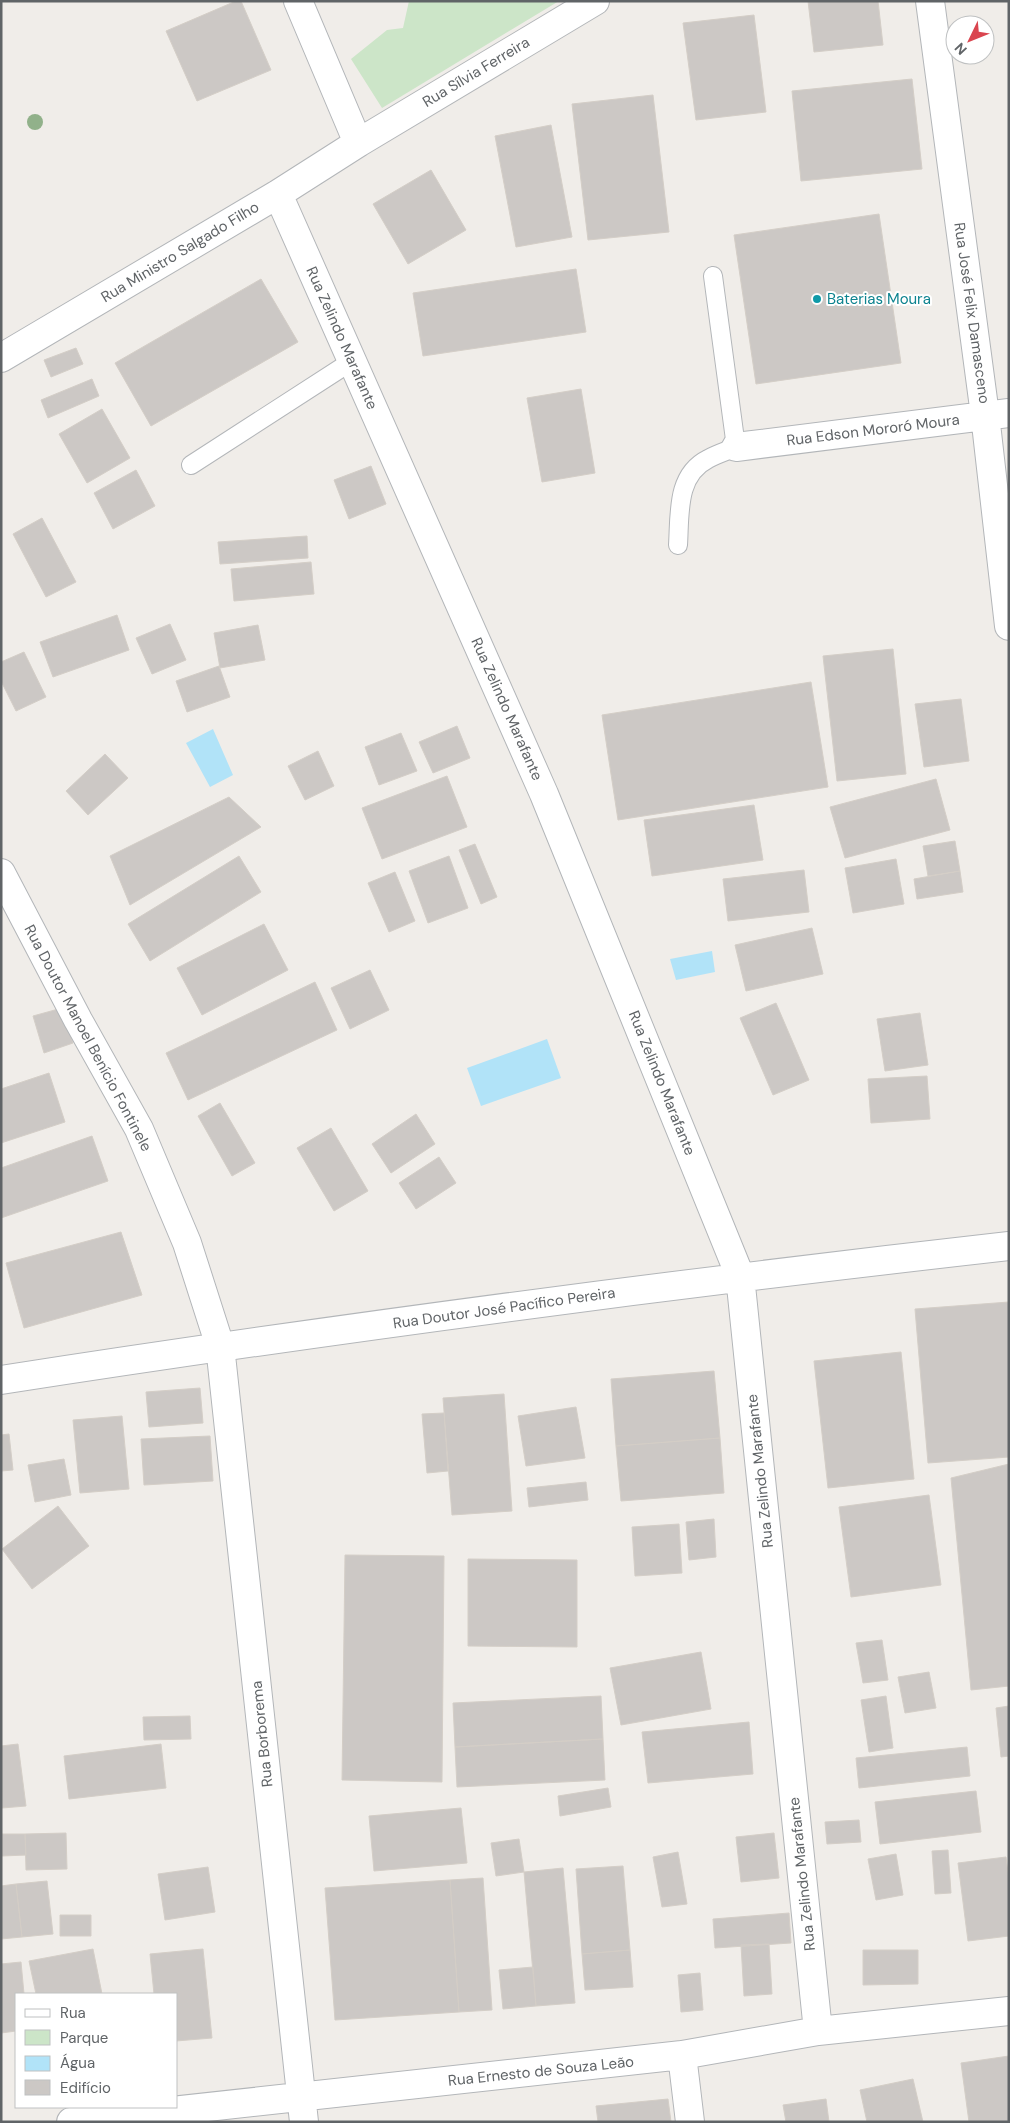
<svg xmlns="http://www.w3.org/2000/svg" width="1010" height="2123" viewBox="0 0 1010 2123" font-family="'DM Sans',sans-serif">
  <rect width="100%" height="100%" fill="#f0ede9"/>
  <path fill="#cce5c8" d="M409,1H559L382,108L351,59L387,30L403,28Z"/>
  <path fill="#b1e3f8" d="M213,729L233,775L210,787L186,743Z
    M712,951L715,972L676,980L670,959Z
    M547,1039L561,1078L481,1106L467,1068Z"/>
  <path fill="#ccc8c5" stroke="#d4cec7" d="M236,1H241L271,70L197,101L166,31Z
    M808,1H878L883,45L814,52Z
    M754,15L766,112L696,120L683,23Z
    M912,79L922,169L801,181L792,91Z
    M653,95L669,232L588,240L572,104Z
    M551,125L572,237L516,247L495,136Z
    M431,170L466,230L408,264L373,204Z
    M879,214L901,363L756,384L734,235Z
    M576,269L586,332L423,356L413,293Z
    M261,279L298,342L151,426L115,363Z
    M76,348L83,364L51,377L44,360Z
    M92,379L99,396L48,418L41,400Z
    M581,389L595,473L542,482L527,398Z
    M102,409L130,458L87,483L59,434Z
    M371,466L386,504L349,519L334,480Z
    M136,470L155,506L113,529L94,493Z
    M42,518L76,582L46,597L13,534Z
    M307,536L308,558L220,564L218,542Z
    M311,562L314,594L234,601L231,569Z
    M117,615L129,650L53,677L40,642Z
    M170,624L186,660L152,674L136,638Z
    M258,625L265,660L220,668L214,633Z
    M893,649L906,774L837,781L823,656Z
    M24,652L46,697L16,711L1,681V662Z
    M219,666L230,697L187,712L176,681Z
    M811,682L828,787L618,820L602,715Z
    M961,699L969,761L924,767L915,704Z
    M457,726L470,758L433,773L419,742Z
    M401,733L417,771L379,785L365,747Z
    M318,751L334,786L305,800L288,766Z
    M105,754L128,778L88,815L66,791Z
    M447,776L467,827L382,859L362,808Z
    M936,779L950,830L845,858L830,807Z
    M229,797L261,827L130,905L110,856Z
    M754,805L763,860L652,876L644,820Z
    M955,841L960,871L928,876L923,846Z
    M475,844L497,897L481,904L459,850Z
    M239,856L261,892L150,961L128,924Z
    M449,856L468,908L428,923L409,871Z
    M896,859L904,904L853,913L845,868Z
    M804,870L809,912L728,921L723,879Z
    M960,871L963,892L917,899L914,879Z
    M395,872L415,921L389,932L368,883Z
    M264,924L288,970L202,1015L177,968Z
    M812,928L823,974L746,991L735,945Z
    M370,970L389,1010L350,1029L331,988Z
    M315,982L337,1030L188,1100L166,1053Z
    M776,1003L809,1080L773,1095L740,1018Z
    M62,1008L73,1043L44,1053L33,1016Z
    M920,1013L928,1065L885,1071L877,1019Z
    M49,1073L65,1122L1,1143V1089Z
    M927,1076L930,1119L871,1123L868,1079Z
    M220,1103L255,1163L232,1176L198,1116Z
    M416,1114L435,1144L391,1173L372,1144Z
    M331,1128L368,1191L334,1211L297,1148Z
    M92,1136L108,1181L1,1218V1168Z
    M439,1157L456,1183L416,1209L399,1183Z
    M121,1232L142,1295L24,1328L6,1263Z
    M1009,1302V1457L928,1463L915,1309Z
    M901,1352L914,1479L828,1488L814,1361Z
    M714,1371L720,1438L616,1446L611,1379Z
    M200,1388L203,1423L149,1427L146,1392Z
    M504,1394L512,1511L452,1515L443,1398Z
    M576,1407L585,1458L526,1466L518,1416Z
    M444,1413L448,1471L427,1473L422,1414Z
    M122,1416L129,1489L80,1493L73,1420Z
    M9,1434L13,1470L1,1471V1435Z
    M210,1436L213,1481L144,1485L141,1439Z
    M720,1438L724,1493L621,1501L616,1446Z
    M64,1459L71,1495L35,1502L28,1465Z
    M1009,1464V1686L971,1690L951,1478Z
    M586,1482L588,1500L529,1507L527,1488Z
    M929,1495L941,1585L851,1597L839,1507Z
    M58,1506L89,1546L32,1589L2,1549Z
    M714,1519L716,1557L689,1560L686,1522Z
    M679,1524L682,1573L635,1576L632,1527Z
    M345,1555L444,1556L442,1782L342,1780Z
    M468,1559L577,1560V1647L468,1646Z
    M882,1640L888,1680L863,1683L856,1643Z
    M701,1652L711,1709L621,1725L610,1668Z
    M929,1672L936,1708L905,1713L898,1677Z
    M601,1696L603,1739L455,1747L453,1703Z
    M886,1696L893,1748L869,1752L861,1700Z
    M1009,1706V1756L1001,1757L996,1708Z
    M190,1716L191,1739L144,1740L143,1717Z
    M749,1722L753,1774L648,1783L642,1732Z
    M603,1739L605,1780L457,1787L455,1747Z
    M18,1744L26,1806L2,1808L1,1746Z
    M161,1744L166,1788L69,1799L64,1756Z
    M967,1747L970,1776L859,1788L856,1758Z
    M608,1788L611,1807L560,1816L558,1796Z
    M976,1791L981,1832L880,1844L875,1802Z
    M461,1808L467,1863L374,1871L369,1816Z
    M859,1820L861,1842L827,1844L825,1822Z
    M66,1833L67,1869L26,1870L25,1834Z
    M774,1833L779,1878L741,1882L736,1837Z
    M2,1834H25L26,1855L2,1856Z
    M519,1839L524,1872L496,1876L491,1843Z
    M948,1850L951,1893L935,1894L932,1851Z
    M678,1852L687,1904L662,1907L653,1857Z
    M896,1854L903,1895L876,1900L868,1859Z
    M1006,1857L1009,1880V1936L968,1941L958,1863Z
    M623,1866L630,1950L582,1954L576,1869Z
    M208,1867L215,1912L165,1920L158,1874Z
    M563,1868L575,2003L536,2006L524,1872Z
    M483,1878L492,2010L459,2012L450,1880Z
    M450,1880L459,2012L335,2020L325,1888Z
    M47,1881L53,1934L22,1937L16,1884Z
    M16,1884L22,1937L1,1939V1886Z
    M789,1913L791,1943L715,1948L713,1919Z
    M60,1915H91V1936H60Z
    M769,1944L772,1994L744,1996L741,1945Z
    M93,1949L102,1994H36L29,1961Z
    M203,1949L212,2038L176,2041V1994H154L150,1954Z
    M630,1950L633,1987L585,1990L582,1954Z
    M863,1950H918V1984L863,1985Z
    M21,1962L24,1994H16V2031L1,2033V1964Z
    M533,1967L536,2006L503,2009L499,1970Z
    M700,1973L703,2010L681,2012L678,1975Z
    M1009,2056V2122H969L961,2063Z
    M913,2079L923,2122H867L860,2090Z
    M668,2099L671,2122H598L596,2106Z
    M826,2099L829,2122H786L783,2105Z"/>
  <g fill="none" stroke-linecap="round" stroke-linejoin="round">
    <defs>
      <path id="lane" d="M191,465L352,361
        M678,545C680,514 676,475 708,459C717,454 727,451 736,447L713,276"/>
      <path id="street" d="M298,1L358,143
        M930,1L985,415L1009,626
        M278,194L544,794L740,1276L818,2031
        M1,358L278,194L358,143L595,1
        M736,447L1009,413
        M1,873L78,1020L139,1129L187,1243L220,1346L304,2122
        M1,1380C336,1328 672,1284 1009,1246
        M682,2055L690,2122
        M71,2122L682,2055L818,2031L1009,2011"/>
    </defs>
    <use href="#lane" stroke="#b3b6b9" stroke-width="20"/>
    <use href="#street" stroke="#b3b6b9" stroke-width="30"/>
    <use href="#lane" stroke="#fff" stroke-width="18"/>
    <use href="#street" stroke="#fff" stroke-width="28"/>
  </g>
  <circle fill="#91b18a" cx="35" cy="122" r="8"/>
  <circle fill="#0f9aa8" stroke="#fff" stroke-width="2" cx="817" cy="299" r="5"/>
  <g text-anchor="middle" dominant-baseline="central" stroke-width="4" stroke-linejoin="round" paint-order="stroke">
    <g font-size="15" fill="#606467" stroke="#fff">
      <text transform="translate(476 72) rotate(-31)">Rua Sílvia Ferreira</text>
      <text transform="translate(180 252) rotate(-31)">Rua Ministro Salgado Filho</text>
      <text transform="translate(972 313) rotate(82)">Rua José Felix Damasceno</text>
      <text transform="translate(342 338) rotate(66)">Rua Zelindo Marafante</text>
      <text transform="translate(873 430) rotate(-7)">Rua Edson Mororó Moura</text>
      <text transform="translate(507 709) rotate(66)">Rua Zelindo Marafante</text>
      <text transform="translate(88 1038) rotate(62)">Rua Doutor Manoel Benício Fontinele</text>
      <text transform="translate(662 1083) rotate(68)">Rua Zelindo Marafante</text>
      <text transform="translate(504 1308) rotate(-8)">Rua Doutor José Pacífico Pereira</text>
      <text transform="translate(760 1471) rotate(-96)">Rua Zelindo Marafante</text>
      <text transform="translate(262 1734) rotate(-96)">Rua Borborema</text>
      <text transform="translate(802 1874) rotate(-96)">Rua Zelindo Marafante</text>
      <text transform="translate(541 2071) rotate(-6)">Rua Ernesto de Souza Leão</text>
    </g>
    <g font-size="15" fill="#0d838f" stroke="#fff" text-anchor="start">
      <text x="827" y="299">Baterias Moura</text>
    </g>
  </g>
  <rect width="1010" height="2123" fill="none" stroke="#606467" stroke-width="5"/>
  <rect x="15" y="1993" width="162" height="115" fill="#ffffff" stroke="#bfc1c2"/>
  <rect x="25" y="2009" width="25" height="8" fill="#ffffff" stroke="#bfc1c2"/>
  <text x="60" y="2018" font-size="15" fill="#606467">Rua</text>
  <rect x="25" y="2030" width="25" height="15" fill="#cce5c8" stroke="#bfc1c2"/>
  <text x="60" y="2043" font-size="15" fill="#606467">Parque</text>
  <rect x="25" y="2056" width="25" height="15" fill="#b1e3f8" stroke="#bfc1c2"/>
  <text x="60" y="2068" font-size="15" fill="#606467">Água</text>
  <rect x="25" y="2080" width="25" height="15" fill="#ccc8c5" stroke="#bfc1c2"/>
  <text x="60" y="2093" font-size="15" fill="#606467">Edifício</text>
  <g transform="translate(970 40) rotate(227)"><circle r="24" fill="#ffffff" stroke="#bfc1c2"/>
  <path d="M0-4L9 19L0 12L-9 19Z" fill="#da454f"/>
  <text y="-8" font-size="14" font-weight="bold" text-anchor="middle" fill="#606467">N</text>
  </g>
</svg>
